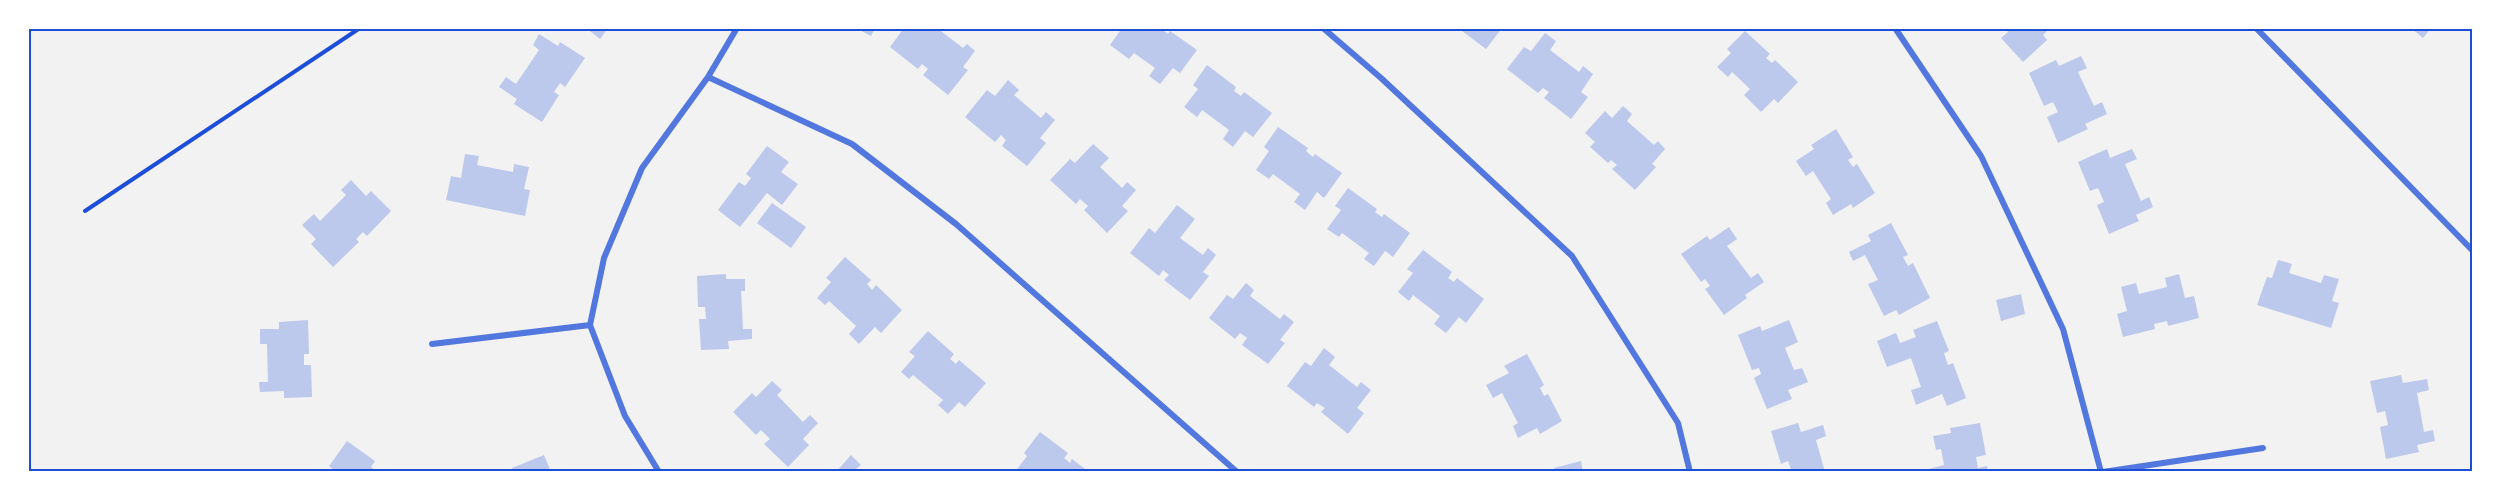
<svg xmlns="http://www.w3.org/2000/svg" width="2501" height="500" viewBox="0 0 2501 500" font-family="'Source Sans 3',sans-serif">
  <rect width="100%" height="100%" fill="#f2f2f2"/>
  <path fill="#bdc9ec" d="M586,28H608L600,39Z
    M856,28H875L871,36Z
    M904,28H937L963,48L967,44L975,51L963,67L968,70L948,95L923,75L928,69L922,64L918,69L890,47Z
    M1122,28H1160L1168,34L1170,31L1197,50L1180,73L1173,68L1160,84L1149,76L1155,68L1134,53L1129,59L1110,45Z
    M1458,28H1502L1486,49Z
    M2005,28H2050L2043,35L2047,40L2023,62L2001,38L2008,32Z
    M2411,28H2431L2423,38Z
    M1745,31L1770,54L1766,58L1772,63L1775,60L1798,82L1778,103L1774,99L1761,112L1744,95L1750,89L1732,72L1728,77L1717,67L1731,53L1727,49Z
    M1545,33L1556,41L1550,50L1579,72L1583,66L1593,74L1581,92L1588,97L1571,119L1544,98L1549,92L1543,88L1538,93L1507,69L1524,47L1531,51Z
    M539,34L558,46L560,42L585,58L565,87L560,83L554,92L559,95L542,122L514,104L517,99L499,87L506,77L516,84L539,50L533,45Z
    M2081,56L2087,68L2078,72L2094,106L2102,102L2107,114L2085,124L2088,129L2058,143L2047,117L2058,112L2053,102L2044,106L2029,73L2056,60L2059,66Z
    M1207,65L1236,87L1234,91L1241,96L1244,92L1272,113L1253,137L1245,131L1233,147L1223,139L1229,130L1202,110L1197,117L1184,107L1198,89L1193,85Z
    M1008,80L1019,90L1014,95L1041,118L1046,112L1055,120L1040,138L1046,143L1027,166L1002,146L1006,140L1001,135L995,142L965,117L987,90L995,96Z
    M1623,106L1632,114L1627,121L1654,145L1658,141L1665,149L1652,164L1656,167L1635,190L1612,169L1617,165L1611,160L1608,163L1590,147L1595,142L1585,133L1605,111L1612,118Z
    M1278,127L1308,148L1306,151L1313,157L1315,154L1342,173L1324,198L1317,192L1305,210L1294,202L1300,194L1273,174L1269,179L1256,170L1269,151L1264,147Z
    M1836,129L1853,157L1848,160L1853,167L1857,164L1875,193L1853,208L1851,204L1833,215L1826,203L1831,199L1813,171L1806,176L1796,161L1814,149L1811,145Z
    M1093,144L1109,158L1100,167L1122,188L1127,182L1136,190L1122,206L1128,211L1107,233L1084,210L1088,206L1080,199L1076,204L1050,180L1070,159L1075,163Z
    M767,146L789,162L781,172L798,184L782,205L767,193L740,227L718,210L739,182L745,186L751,178L746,174Z
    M2107,149L2110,158L2132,149L2137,159L2125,164L2141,201L2149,197L2153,207L2136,215L2139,221L2109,234L2097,205L2104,202L2098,188L2090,191L2078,162Z
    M465,154L479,156L477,165L513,172L514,164L529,167L524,189L530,190L525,216L446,200L451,176L461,178Z
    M351,180L366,196L371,191L391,211L367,236L363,232L356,239L359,242L333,267L311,244L316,239L302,225L314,214L320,221L346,195L341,190Z
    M1348,188L1377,209L1375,212L1382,217L1384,214L1410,233L1393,257L1385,251L1374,266L1364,259L1369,253L1342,233L1339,237L1327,229L1341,210L1335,206Z
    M772,203L806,227L791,248L757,223Z
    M1177,205L1195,219L1180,238L1203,255L1208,248L1216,255L1203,272L1209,276L1190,300L1164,280L1169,275L1163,270L1159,276L1130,253L1149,228L1155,233Z
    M1891,223L1908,255L1903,257L1908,266L1913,263L1930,298L1899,315L1896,310L1884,316L1868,284L1878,280L1865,255L1853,261L1849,252L1871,241L1868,235Z
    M1729,227L1737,239L1727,246L1751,278L1758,273L1764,282L1745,295L1747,298L1724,315L1705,289L1710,286L1705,279L1701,282L1681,254L1707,236L1710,240Z
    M1423,250L1452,272L1448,278L1454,282L1457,278L1484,299L1466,323L1459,317L1446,333L1434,324L1440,316L1413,295L1409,301L1398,292L1413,273L1407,269Z
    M845,257L871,280L867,284L872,290L876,285L902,310L881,333L875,327L859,344L849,334L856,326L829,301L825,305L817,298L831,282L826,278Z
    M2278,260L2292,264L2289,273L2321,283L2324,275L2339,279L2332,301L2339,303L2331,328L2257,305L2267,277L2272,278Z
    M726,274V279H745V291H741L743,329H752V339L728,341L729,349L701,350L699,319H706L705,307H698L697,276Z
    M2179,274L2185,298L2194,296L2199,318L2168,326L2167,321L2154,324L2155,329L2123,337L2117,314L2127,311L2121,287L2136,283L2139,294L2167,287L2165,278Z
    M1246,283L1254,290L1250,296L1280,319L1284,314L1294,322L1280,340L1285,343L1268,364L1242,345L1247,338L1240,333L1235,339L1209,318L1227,295L1233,299Z
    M2021,294L2025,314L2001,321L1996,300Z
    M308,320L309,354H304V365H311L312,397L284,398V391L260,392L259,382H268L267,344H260V329H279V322Z
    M1789,320L1798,342L1785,348L1794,370L1802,368L1808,382L1788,390L1792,399L1767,409L1754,378L1761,374L1759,368L1752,370L1738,335L1760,326L1762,331Z
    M1937,321L1949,351L1944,353L1948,365L1953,363L1966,398L1947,406L1942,394L1916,405L1911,390L1921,387L1911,358L1887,367L1877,341L1896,333L1900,343L1916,337L1913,330Z
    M928,331L954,354L950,359L956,364L959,360L986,383L965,407L959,402L948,414L938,405L943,400L913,375L909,379L901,372L915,356L909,352Z
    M1324,348L1335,357L1329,365L1357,387L1361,382L1371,390L1357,408L1364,413L1348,434L1321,412L1325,408L1317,403L1314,407L1287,386L1305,362L1311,366Z
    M1527,354L1544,385L1540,388L1544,396L1548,394L1562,421L1540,434L1537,428L1518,438L1513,426L1518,423L1502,393L1493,398L1486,385L1509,373L1504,366Z
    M2401,375L2403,383L2427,379L2429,390L2417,393L2424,432L2433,430L2435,441L2417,445L2419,452L2386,459L2380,427L2388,425L2385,411L2377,413L2370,381Z
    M772,381L782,390L777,395L803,422L810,415L818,423L803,439L809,445L788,467L764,444L770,439L761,430L756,435L733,412L752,393L756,397Z
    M1798,423L1801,432L1823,425L1826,436L1816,440L1825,472H1792L1788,461L1781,464L1771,431Z
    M1980,423L1986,455L1976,457L1978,468L1987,466L1988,472H1917L1944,465L1941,449L1936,450L1933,436L1951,433L1950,428Z
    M1040,432L1068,453L1064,458L1070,463L1072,459L1089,472H1015L1027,456L1024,453Z
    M347,441L375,461L371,467L377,472H336L329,466Z
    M544,455L551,472H513L512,468Z
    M851,455L861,465L856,469L859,472H836Z
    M1581,461L1583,472H1554V468Z"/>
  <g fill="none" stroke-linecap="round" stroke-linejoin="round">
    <path stroke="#1d4ed8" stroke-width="4" d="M85,211L360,28"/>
    <path stroke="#5277de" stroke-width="6" d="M1323,28L1381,78L1572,256L1678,423L1690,472
      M1895,28L1981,156L2063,329L2101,472
      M2256,28L2472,250
      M708,77L852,144L956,224L1237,472
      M432,344L590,325
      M659,472L625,416L590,325L604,258L642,168L708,77L737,28
      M2103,472L2263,448"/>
  </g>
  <rect width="2501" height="500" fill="none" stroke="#ffffff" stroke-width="60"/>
  <rect x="30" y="30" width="2441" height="440" fill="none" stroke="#1d4ed8" stroke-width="2"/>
</svg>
